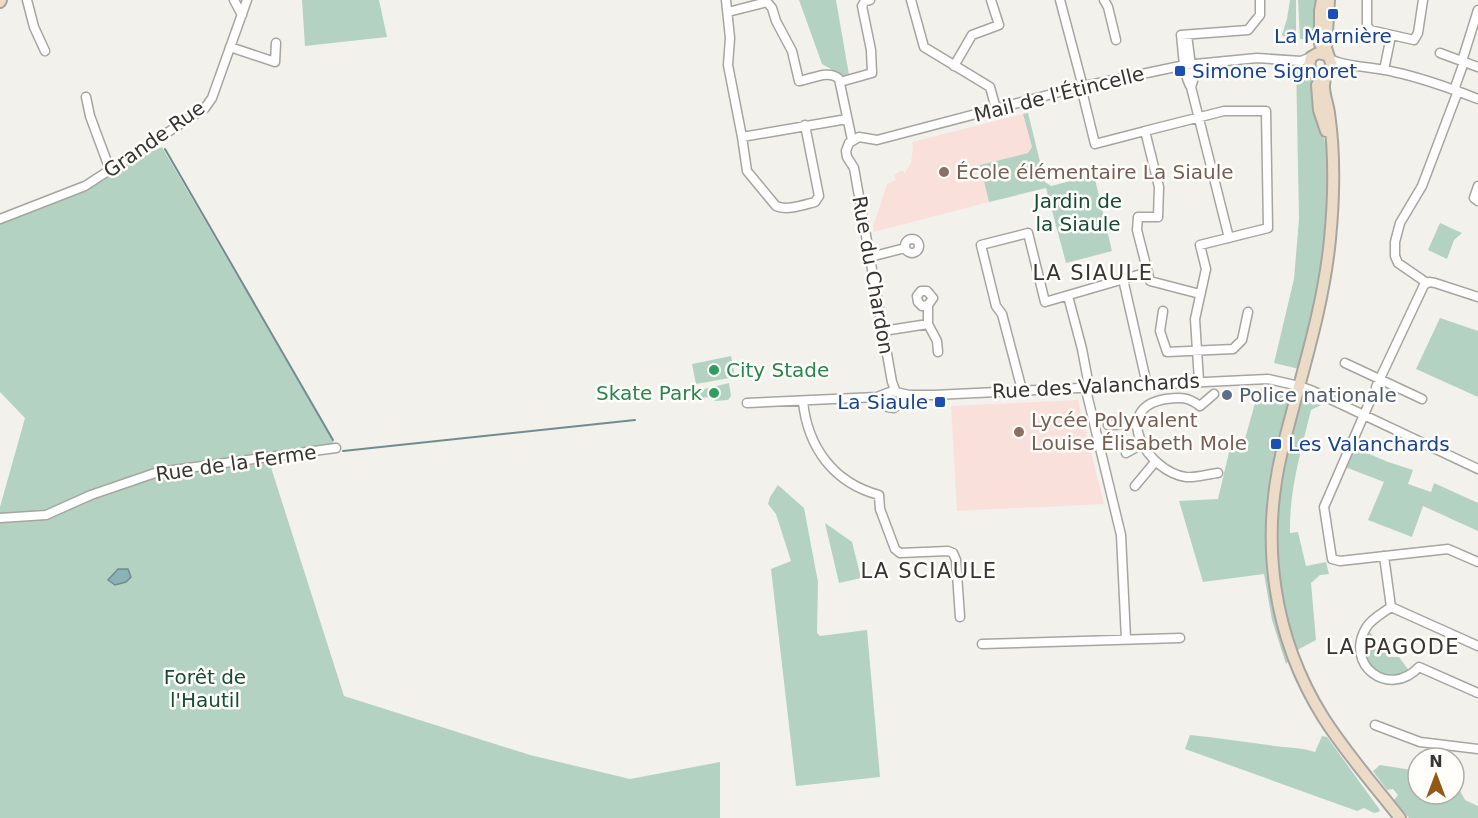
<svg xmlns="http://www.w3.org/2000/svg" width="1478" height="818" viewBox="0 0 1478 818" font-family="'DejaVu Sans',sans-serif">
  <rect width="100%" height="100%" fill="#f2f1ec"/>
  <path fill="#fae0db" d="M1023,114L1032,147L1028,153L980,165L989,202L874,232L873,227L887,184L896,180L894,175L902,170L905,173L911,163L913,148L912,142Z
    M1078,400L1104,504L957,511L951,406Z"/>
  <path fill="#b4d2c1" d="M302,0H379L387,37L305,46Z
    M799,0H836L849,75L844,76L822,64Z
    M1290,0H1296V46L1282,35L1287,19Z
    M1298,0H1320L1318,40L1300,39Z
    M1296,63L1304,66L1314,80L1318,124L1328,149V217L1317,295L1299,369L1274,363L1294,279L1299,219Z
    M1028,113L1045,182L1051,186L1094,175L1112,251L1066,263L1046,188L989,202L980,165L1028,153L1032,147L1023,114Z
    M162,147L340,453L268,458L344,696L530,755L630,779L720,762V818H0V507L25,418L0,392V220Z
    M1440,223L1462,233L1454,240L1447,259L1428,250Z
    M1440,318L1478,331V397L1416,369Z
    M731,356L735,377L696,384L692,364Z
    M729,383L731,396L728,400L715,401L712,397L697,398L696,391Z
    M1259,389L1321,405L1311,410C1301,451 1289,491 1290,533L1298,532L1306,566L1326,562L1329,574L1320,575L1311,583L1316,640L1299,649L1286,664L1272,620L1264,574L1203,582L1179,501L1218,499L1230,448L1241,453Z
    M1353,447L1388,462L1413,470L1408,484L1431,492L1434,483L1478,503V531L1423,506L1412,537L1368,520L1384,482L1345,467Z
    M778,485L804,508L818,582L817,633L820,636L867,630L880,777L796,786L771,569L791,561L776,514L768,504L770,497Z
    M825,523L852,542L861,578L839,583Z
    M1365,633H1371L1388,657H1399L1410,672L1399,678L1375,673L1363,655Z
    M1190,735C1221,738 1252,743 1283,747C1295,748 1303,748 1315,752L1322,736L1327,737L1380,810L1379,812L1374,813L1364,808L1357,811L1185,749Z
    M1380,765L1418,771V794H1454V780L1465,800L1478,806V818H1409L1394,800L1398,795L1393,789L1387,790L1373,771Z"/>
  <path fill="#8bb2b5" stroke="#718c8e" stroke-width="1.5" d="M118,569H128L131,577L126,582L115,585L108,580Z"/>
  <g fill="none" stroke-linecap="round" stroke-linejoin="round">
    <path stroke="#718c8e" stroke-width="2" d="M165,149L333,440
      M343,451L635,420"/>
    <defs>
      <path id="minor" d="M27,0L34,27L45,51
        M234,0L242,15
        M726,0L730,38L728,65L742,137L847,119
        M911,0L924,47L990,87L996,109
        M1060,0L1083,87
        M1104,0L1108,7L1116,40
        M1367,0V25L1370,30L1414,40L1418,33L1423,0
        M728,12L767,2L772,8L776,21L792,51L799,81C812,79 829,69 839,79L852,140
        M1187,35L1193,81L1191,87C1183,76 1183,49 1181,35L1248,30L1260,15V0
        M230,47L275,62L276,43
        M1440,53L1478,67
        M1330,59C1345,67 1376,67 1394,72C1423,78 1450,88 1478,99
        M1462,61L1478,10
        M954,66L972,35L999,25L991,0
        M1384,70L1391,36
        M840,82L872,73L871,50L862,6L865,1L870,0
        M1081,87L1095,144L1145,131L1159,187L1158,217H1138L1137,230L1150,281L1200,294
        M1191,87L1229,238
        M1454,90L1464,62
        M86,97L90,116L110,170
        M1145,131L1224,111H1266L1268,228L1200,245L1206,269L1195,319L1199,381
        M742,137L747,171L776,206C787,211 803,205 815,202L819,196L805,125
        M1478,186L1474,198L1478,201
        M0,219L85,186L205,108L212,98L247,0
        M905 246a7 7 0 1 1 14 0a7 7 0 1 1-14 0Z
        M870,257L905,248
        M1123,279L1145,376
        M1427,283L1398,263L1395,256V242L1400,223L1422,186L1458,91
        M1068,296L1082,349L1089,386
        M1163,311L1160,331L1167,352L1233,349L1242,340L1248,312
        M928,324V305L933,298L927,291H921L917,296L918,302L922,306L928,305
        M883,331L928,324L937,341L938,352
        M1345,363L1422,399
        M1085,386L1121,535L1126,639
        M1376,387L1424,285L1429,282L1435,283L1478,297
        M1022,390L1002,314L996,306L981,245L1028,233L1045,302L1148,272
        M896,392L892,382L854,168L847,157L846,151L849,143L859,137L877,140L1075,88L1185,65L1257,58L1301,61L1311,57
        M1214,394L1200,406C1188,397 1181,397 1166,399C1109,408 1148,472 1186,477C1196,478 1208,474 1218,473
        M1373,394L1324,507L1332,559L1340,561L1448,549L1478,562
        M911,395L894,408L888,407L884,403L885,395L892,391L909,395H934L1268,379L1299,386L1313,391L1478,469
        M803,402C808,448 834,483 879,495L880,509L895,549L900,553L948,551L953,553L956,560L960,617
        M747,403L877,397L887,393
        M1108,425L1137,424
        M1126,453L1142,444
        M1135,486L1155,462
        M0,518L46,515L91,495L158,472L336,448
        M1384,556L1391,607L1478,646
        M1391,607C1383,613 1371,619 1366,628C1344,665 1389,699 1419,667L1478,693
        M982,644L1180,638
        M1375,725L1420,742L1478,749"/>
      <path id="secondary" d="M0,2L1,0
        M1320,44V11L1322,0
        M1327,55L1318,53L1311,57L1309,65C1311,73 1317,77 1325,75L1332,66L1326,48L1329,0
        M1327,73C1320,87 1327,99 1329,113C1335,154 1334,198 1330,239C1323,312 1299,381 1282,451C1260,542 1273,637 1323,717C1345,752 1374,785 1400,818
        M1317,85L1319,110L1326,131"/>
    </defs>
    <use href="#minor" stroke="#a6a5a0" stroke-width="11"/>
    <use href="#secondary" stroke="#a6a5a0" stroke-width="14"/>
    <use href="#minor" stroke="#fff" stroke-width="8"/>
    <use href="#secondary" stroke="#ecdcc7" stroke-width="10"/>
  </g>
  <g fill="#1a4fb4" stroke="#fffefa" stroke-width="2">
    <rect x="1327" y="8" width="12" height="12" rx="3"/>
    <rect x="1174" y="65" width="12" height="12" rx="3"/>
    <rect x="934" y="396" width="12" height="12" rx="3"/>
    <rect x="1270" y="438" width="12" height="12" rx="3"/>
  </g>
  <g fill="#8d6e63" stroke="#fffefa" stroke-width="2">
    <circle cx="944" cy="172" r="6"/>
    <circle cx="1019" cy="432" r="6"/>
  </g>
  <g fill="#2e9e5b" stroke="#fffefa" stroke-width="2">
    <circle cx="714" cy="370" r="6"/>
    <circle cx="714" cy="393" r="6"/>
  </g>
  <circle fill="#5c6f8a" stroke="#fffefa" stroke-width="2" cx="1227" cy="395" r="6"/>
  <g text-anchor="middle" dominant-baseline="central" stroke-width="5" stroke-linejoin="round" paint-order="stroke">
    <g font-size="20" fill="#164399" stroke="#fffefa" text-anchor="start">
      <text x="1333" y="36" text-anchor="middle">La Marnière</text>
      <text x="1192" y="71">Simone Signoret</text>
      <text x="928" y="402" text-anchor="end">La Siaule</text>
      <text x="1288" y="444">Les Valanchards</text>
    </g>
    <g font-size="20" fill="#353533" stroke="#fffefa">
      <text transform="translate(1059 94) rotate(-14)">Mail de l'Étincelle</text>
      <text transform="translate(154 139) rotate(-35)">Grande Rue</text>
      <text transform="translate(873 275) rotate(80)">Rue du Chardon</text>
      <text transform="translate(1096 386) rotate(-3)">Rue des Valanchards</text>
      <text transform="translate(236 463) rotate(-8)">Rue de la Ferme</text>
    </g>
    <g font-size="20" fill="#785e54" stroke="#fffefa" text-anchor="start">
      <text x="956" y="172">École élémentaire La Siaule</text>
      <text x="1031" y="420">Lycée Polyvalent<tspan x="1031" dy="23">Louise Élisabeth Mole</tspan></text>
    </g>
    <g font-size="20" fill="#144c34" stroke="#fffefa">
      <text x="1078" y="201">Jardin de<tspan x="1078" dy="23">la Siaule</tspan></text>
      <text x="205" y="677">Forêt de<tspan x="205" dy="23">l'Hautil</tspan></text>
    </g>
    <g font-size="20" fill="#27864d" stroke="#fffefa" text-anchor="start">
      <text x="726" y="370">City Stade</text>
      <text x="702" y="393" text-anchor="end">Skate Park</text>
    </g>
    <g font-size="20" fill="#4e5e75" stroke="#fffefa" text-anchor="start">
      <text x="1239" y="395">Police nationale</text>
    </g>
    <g font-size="21" letter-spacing="1.5" fill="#353533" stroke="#fffefa">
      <text x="1093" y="273">LA SIAULE</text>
      <text x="929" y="571">LA SCIAULE</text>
      <text x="1393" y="647">LA PAGODE</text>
    </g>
  </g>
  <g transform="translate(1436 776)"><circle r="28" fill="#fffefa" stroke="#aeaeaa" stroke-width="1.5"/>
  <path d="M0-4.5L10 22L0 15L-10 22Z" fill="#925a13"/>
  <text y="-9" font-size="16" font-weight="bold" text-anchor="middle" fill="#353533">N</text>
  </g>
</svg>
